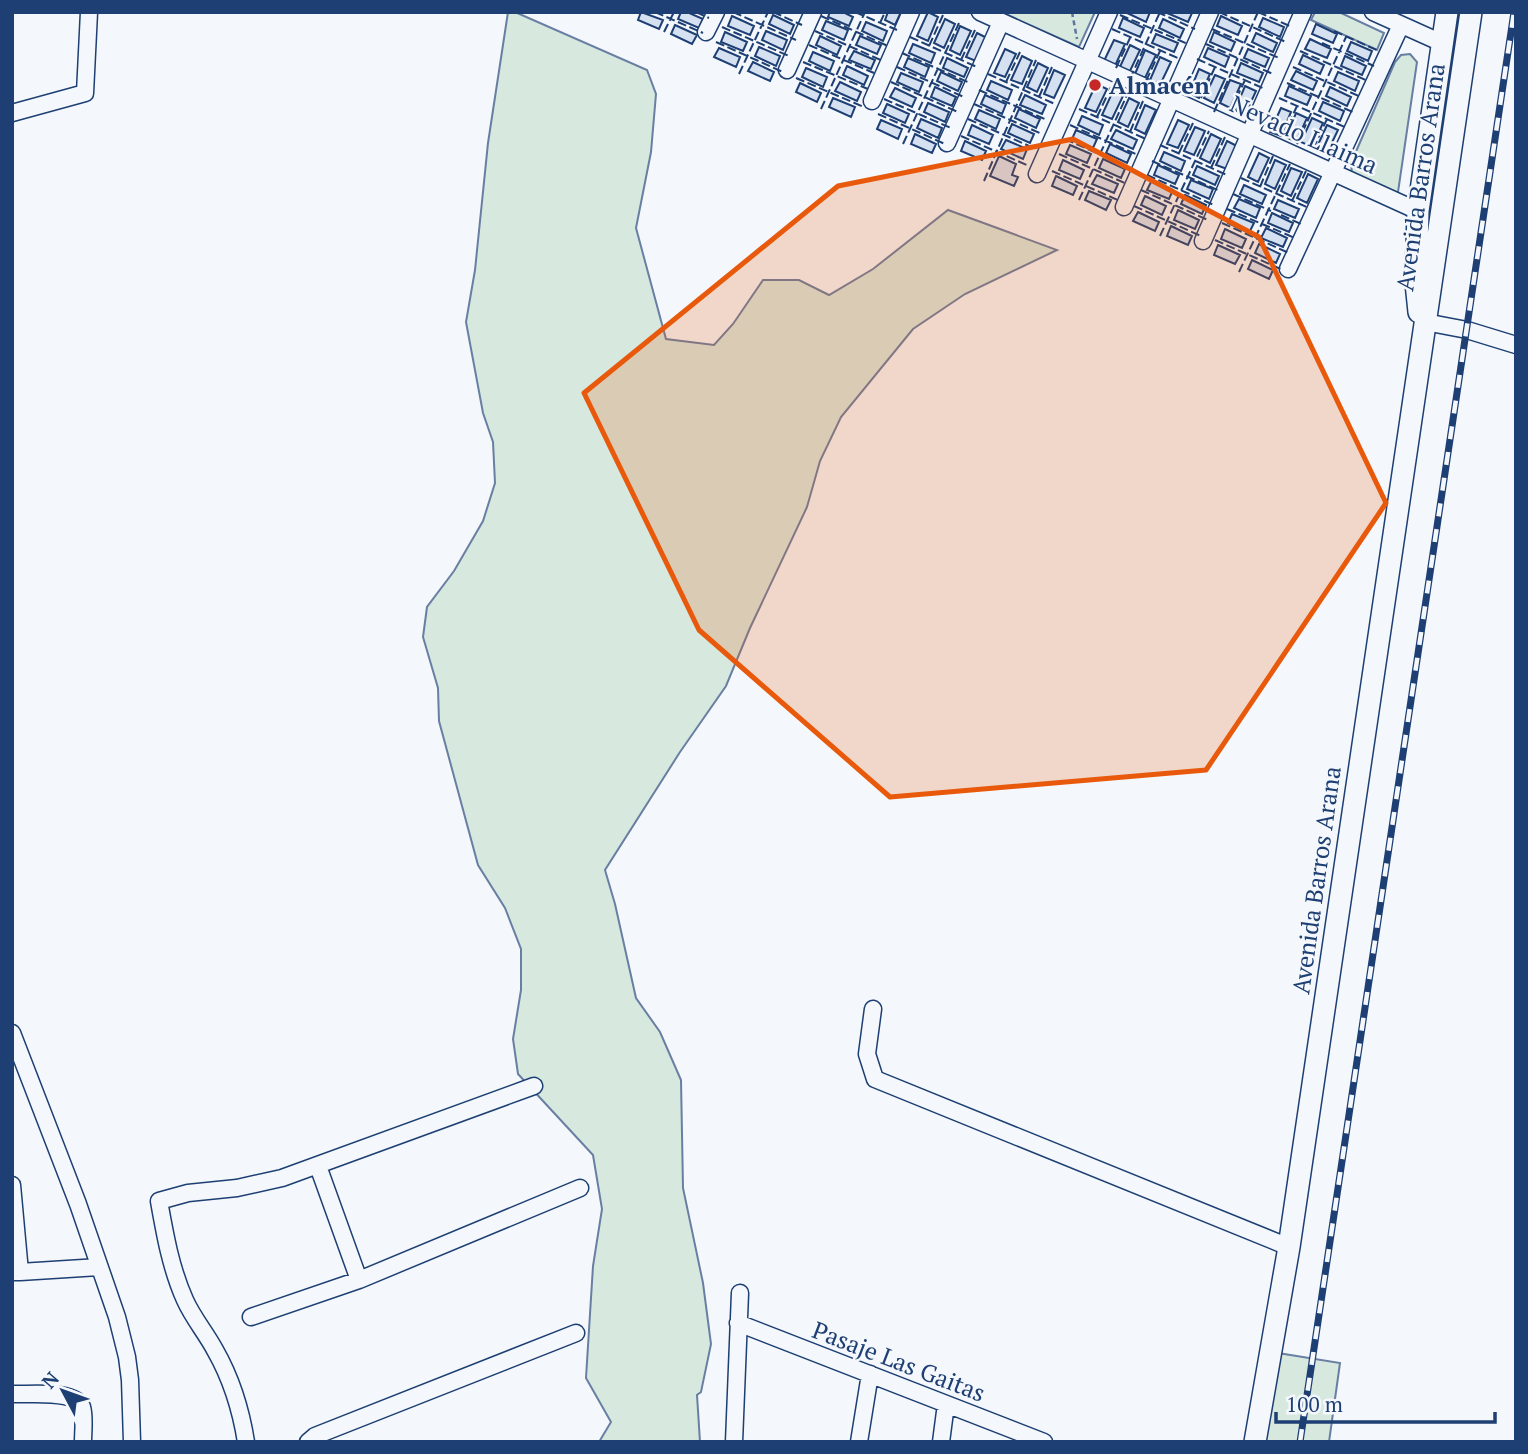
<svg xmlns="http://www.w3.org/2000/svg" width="1528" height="1454" viewBox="0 0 1528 1454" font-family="'PT Serif',serif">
  <rect width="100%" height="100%" fill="#f4f7fb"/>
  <path fill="#d7e8df" stroke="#687fa3" stroke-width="2" d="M508,12H515L647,70L656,94L651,152L636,228L666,339L714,345L733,324L763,280H799L829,295L873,269L948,210L1057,250L965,294L913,329L841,417L820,461L807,507L750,628L726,686L680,752L605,870L615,904L636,998L660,1032L681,1080L683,1188L703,1283L711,1344L701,1392L697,1395L700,1442H599L611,1422L586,1378L593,1266L602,1209L593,1155L518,1074L513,1039L521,990V949L505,908L478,865L439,721L438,688L423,637L427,607L454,571L483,521L495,483L493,442L483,413L466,322L475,270L488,143Z
    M1001,12H1095L1079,47Z
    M1315,12H1339L1384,33L1377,50L1311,20Z
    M1410,54L1417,62L1397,199L1352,175L1351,163L1395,62L1401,55Z
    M1272,1352L1340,1363L1329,1442H1259Z"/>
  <path fill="#d5e0f0" stroke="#1d3f73" stroke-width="2" d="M641,12L663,20L659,29L638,20Z
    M681,12H687L703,19L699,28L678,19Z
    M830,12H843L853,17L849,26L828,17Z
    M888,12H901L895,25L885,20Z
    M928,12L938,17L928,41L917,36Z
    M1125,12H1150L1146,22Z
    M1190,12L1192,13L1188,22L1167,13Z
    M773,15L794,25L790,34L769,24Z
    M732,16L754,26L750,35L728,26Z
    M1221,16L1242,26L1238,35L1217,26Z
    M1123,18L1144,28L1140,37L1119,28Z
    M1263,18L1284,27L1280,37L1259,27Z
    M945,19L955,24L944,48L934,43Z
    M1163,19L1184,29L1180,38L1159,28Z
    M826,21L848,30L844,40L822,30Z
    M866,22L887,31L883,41L862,31Z
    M1316,24L1337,34L1333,43L1312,34Z
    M675,25L697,35L692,44L671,34Z
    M960,26L971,31L960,55L950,50Z
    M766,31L787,40L783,50L762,40Z
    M725,32L747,42L743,51L721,42Z
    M1214,32L1235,42L1231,51L1210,42Z
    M977,33L987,38L976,61L966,57Z
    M1256,33L1277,43L1273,52L1252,42Z
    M1156,34L1178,43L1174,52L1152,43Z
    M820,36L841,46L837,55L816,45Z
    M860,36L881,45L877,54L856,45Z
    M1310,39L1331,49L1327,58L1305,49Z
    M1114,40L1125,44L1114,68L1103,63Z
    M1351,42L1372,51L1368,61L1347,51Z
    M913,44L935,53L931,63L909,53Z
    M1130,45L1140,50L1129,73L1119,69Z
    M759,47L780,56L776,66L755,56Z
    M719,48L740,57L736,67L714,57Z
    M1208,48L1229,57L1225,67L1204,57Z
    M1005,49L1016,54L1005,77L994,73Z
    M1248,49L1269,58L1265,67L1244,58Z
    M1145,50L1156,55L1145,78L1135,74Z
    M854,51L875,60L871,69L849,60Z
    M813,52L834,61L830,71L809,61Z
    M1303,55L1324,65L1320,74L1299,64Z
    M1022,56L1032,61L1022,84L1011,80Z
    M1345,56L1366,66L1362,75L1341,66Z
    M1160,57L1171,62L1160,85L1150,80Z
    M908,58L929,67L925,77L904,67Z
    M947,58L968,68L964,77L943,68Z
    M753,62L774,72L770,81L748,71Z
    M1038,63L1048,68L1037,92L1027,87Z
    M1241,63L1263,73L1259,82L1237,73Z
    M847,66L868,76L864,85L843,75Z
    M806,68L827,77L823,87L802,77Z
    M1199,69L1210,74L1199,98L1189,93Z
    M1054,70L1065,75L1054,98L1044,94Z
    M1296,71L1317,81L1313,90L1291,80Z
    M941,72L962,82L958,91L937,81Z
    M1338,72L1359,81L1355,91L1334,81Z
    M901,73L923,82L919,92L897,82Z
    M1215,75L1225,79L1214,103L1204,98Z
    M1230,80L1241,84L1230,108L1220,103Z
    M991,81L1012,90L1008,100L987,90Z
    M840,82L861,92L857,101L835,91Z
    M800,83L821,93L817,102L796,92Z
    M1096,84L1107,89L1096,112L1085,108Z
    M1245,86L1256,91L1245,115L1235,110Z
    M1289,86L1311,96L1307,105L1285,96Z
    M935,87L956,97L952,106L931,97Z
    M1330,87L1351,97L1347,106L1326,96Z
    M895,88L916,98L912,107L890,97Z
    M1113,91L1123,96L1112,119L1102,115Z
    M985,95L1006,104L1002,114L981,104Z
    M1025,95L1046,105L1042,114L1020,105Z
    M833,98L855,107L851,117L829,107Z
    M1129,98L1139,103L1128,127L1118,122Z
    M1323,102L1344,111L1340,121L1319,111Z
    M928,103L949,112L945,122L924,112Z
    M887,104L909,114L905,123L883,113Z
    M1145,105L1156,110L1145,134L1135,129Z
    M1281,108L1291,112L1281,136L1270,132Z
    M1019,109L1040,119L1036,128L1015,118Z
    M979,110L1000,119L996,129L975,119Z
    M1296,113L1307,118L1296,142L1286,137Z
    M1082,116L1103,125L1099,135L1078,125Z
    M1312,118L1323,123L1312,147L1301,142Z
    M921,119L942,128L938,138L917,128Z
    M881,120L902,129L898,139L877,129Z
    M1178,120L1189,125L1178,148L1167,144Z
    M1012,124L1034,134L1030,143L1008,133Z
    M972,125L993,135L989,144L968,135Z
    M1327,125L1338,130L1327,153L1316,149Z
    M1195,127L1205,131L1194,155L1184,151Z
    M1076,130L1097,139L1093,148L1072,139Z
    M1116,130L1137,140L1133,149L1111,139Z
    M915,134L936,144L932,153L911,144Z
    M1211,134L1221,139L1210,163L1200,158Z
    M1006,140L1027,149L1023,159L1001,149Z
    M965,141L986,151L982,160L961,151Z
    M1227,141L1237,146L1227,169L1216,165Z
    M1110,144L1131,154L1127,163L1106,153Z
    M1070,145L1091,154L1087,163L1066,154Z
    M1164,152L1185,161L1181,171L1160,161Z
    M1259,153L1269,158L1258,182L1248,177Z
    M999,156L1016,164L1012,175L1018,177L1014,186L990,176Z
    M1103,159L1125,169L1121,178L1099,168Z
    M1063,160L1084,170L1080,179L1059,170Z
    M1275,160L1286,165L1275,189L1265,184Z
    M1158,165L1179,175L1175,184L1154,175Z
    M1197,166L1219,176L1215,185L1193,175Z
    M1291,168L1302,172L1291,196L1281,191Z
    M1308,174L1318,179L1307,203L1297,198Z
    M1097,175L1118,184L1114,193L1092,184Z
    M1056,176L1077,186L1073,195L1052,186Z
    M1152,180L1173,190L1169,199L1147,190Z
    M1191,180L1213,189L1209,199L1187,189Z
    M1244,185L1266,195L1262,204L1240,194Z
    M1089,191L1111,200L1106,210L1085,200Z
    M1185,195L1206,205L1202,214L1181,204Z
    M1145,196L1166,206L1162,215L1141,205Z
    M1239,199L1260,208L1256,218L1234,208Z
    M1278,200L1299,209L1295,218L1274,209Z
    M1178,210L1199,220L1195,229L1174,220Z
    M1138,212L1159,222L1155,231L1133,221Z
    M1272,213L1293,223L1289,232L1268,223Z
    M1232,214L1254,223L1249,233L1228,223Z
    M1171,226L1192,236L1188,245L1167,236Z
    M1266,228L1287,238L1283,247L1261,238Z
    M1225,229L1246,239L1242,248L1221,239Z
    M1259,244L1280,254L1276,263L1255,253Z
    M1218,245L1240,255L1235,264L1214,255Z
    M1252,260L1273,270L1269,279L1248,269Z"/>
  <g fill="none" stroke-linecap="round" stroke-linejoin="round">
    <defs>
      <path id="minor" d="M980,12L1418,211
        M1373,12L1442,43
        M706,32L716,12
        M787,70L813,12
        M872,101L911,12
        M12,113L85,93L89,12
        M947,143L1001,22
        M1037,174L1109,12
        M1124,207L1210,12
        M1203,241L1303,12
        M1288,269L1401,25
        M1425,322L1467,330L1516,345
        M873,1009L867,1054L875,1079L1289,1247
        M12,1033L78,1204L117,1317L127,1357L130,1380L132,1442
        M318,1166L359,1280
        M12,1185L20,1272H12
        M20,1272L99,1267
        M251,1317L359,1280L580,1188
        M738,1323L1044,1442
        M12,1394C29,1395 75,1389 82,1407C85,1416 83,1432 83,1442
        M246,1442C241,1410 231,1378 215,1350C206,1333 193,1318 185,1300C171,1269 165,1235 159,1201L188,1193L237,1188L282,1178L534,1086
        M308,1442L315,1436L576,1333
        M734,1442L740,1293
        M859,1442L870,1374
        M941,1442L946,1404"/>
      <path id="major" d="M1419,312L1416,283L1418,211L1447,12
        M1255,1442L1289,1247L1471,12"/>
    </defs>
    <use href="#minor" stroke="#1d3f73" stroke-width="19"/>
    <use href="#major" stroke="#1d3f73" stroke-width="24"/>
    <path stroke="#5e769c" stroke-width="2.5" stroke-dasharray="5 3.5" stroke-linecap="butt" d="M1072,12L1077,39"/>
    <use href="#minor" stroke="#f4f7fb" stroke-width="16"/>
    <use href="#major" stroke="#f4f7fb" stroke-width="21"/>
    <defs>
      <path id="rail" d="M1300,1442L1514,12"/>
    </defs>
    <use href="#rail" stroke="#1d3f73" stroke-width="7"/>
    <use href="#rail" stroke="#f4f7fb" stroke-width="4.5" stroke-dasharray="13" stroke-linecap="butt"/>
    <path stroke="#1d3f73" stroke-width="2" stroke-dasharray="9 3.5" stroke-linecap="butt" d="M655,12L703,33
      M696,12L709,18
      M733,12L796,40
      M773,12L802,25
      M855,12L897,30
      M1157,12L1195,29
      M1201,12V13
      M1219,12L1286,42
      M1258,12L1292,27
      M1120,15L1188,44
      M821,16L888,46
      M880,23L885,12
      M722,27L789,56
      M1112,29L1180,59
      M1212,29L1279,58
      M815,31L883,61
      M1334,31L1379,51
      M664,32L674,12
      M910,37L977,67
      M716,42L783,72
      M1322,43L1374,66
      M1206,44L1273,74
      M809,45L874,73
      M929,46L943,15
      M1300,51L1368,81
      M902,53L970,83
      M1197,59L1265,89
      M961,60L975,30
      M803,62L868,89
      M897,67L964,97
      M1293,67L1361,97
      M1116,68L1130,38
      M739,74L768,12
      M988,74L1055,104
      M796,78L864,107
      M1130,79L1160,12
      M1146,81L1160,51
      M891,82L958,112
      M1006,82L1020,52
      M1287,83L1355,113
      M979,90L1047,120
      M1039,97L1052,67
      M1201,98L1215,67
      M1279,98L1347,128
      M884,99L951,128
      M974,104L1042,134
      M821,109L865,12
      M1079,109L1146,139
      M1231,110L1245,80
      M1214,112L1258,12
      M878,114L945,144
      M1097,117L1111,87
      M968,119L1036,149
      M1070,125L1138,155
      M1130,132L1143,101
      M961,136L1029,166
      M1283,136L1297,106
      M1065,139L1133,169
      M903,144L959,23
      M1297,144L1346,37
      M1160,145L1227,175
      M1313,149L1327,119
      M1179,153L1193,123
      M1059,154L1127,184
      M1152,161L1220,191
      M1211,168L1225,137
      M1052,171L1120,201
      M1147,175L1214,205
      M1241,178L1309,208
      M984,181L1036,60
      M1260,187L1273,156
      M1141,190L1208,220
      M1233,194L1271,211
      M1079,200L1127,95
      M1292,201L1306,171
      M1134,206L1201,236
      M1227,209L1295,238
      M1281,215L1301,224
      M1222,223L1289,253
      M1160,236L1209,131
      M1215,240L1283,270
      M1239,272L1290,164"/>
  </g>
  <path fill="#e8590c" fill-opacity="0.2" stroke="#e8590c" stroke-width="5" stroke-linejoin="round" d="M1073,139L1259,237L1386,503L1206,770L890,797L699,630L584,393L838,186Z"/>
  <circle fill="#c62828" stroke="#f4f7fb" stroke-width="2.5" cx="1095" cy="85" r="7"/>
  <g text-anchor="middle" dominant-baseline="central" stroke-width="5" stroke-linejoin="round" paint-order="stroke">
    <g font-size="24" font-weight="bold" fill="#1d3f73" stroke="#f4f7fb" text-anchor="start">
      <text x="1109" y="85">Almacén</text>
    </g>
    <g font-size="24" fill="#1d3f73" stroke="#f4f7fb">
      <text transform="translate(1304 134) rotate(24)">Nevado Llaima</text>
      <text transform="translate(1420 177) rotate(-82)">Avenida Barros Arana</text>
      <text transform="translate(1316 880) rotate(-82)">Avenida Barros Arana</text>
      <text transform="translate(899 1361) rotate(21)">Pasaje Las Gaitas</text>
    </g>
  </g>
  <rect width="1528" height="1454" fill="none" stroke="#1d3f73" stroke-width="28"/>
  <g transform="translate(63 1391) rotate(311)" stroke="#f4f7fb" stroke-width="5" paint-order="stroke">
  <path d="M0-5L12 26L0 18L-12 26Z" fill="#1d3f73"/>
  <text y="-10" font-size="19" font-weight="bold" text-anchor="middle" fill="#1d3f73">N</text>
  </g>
  <path d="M1276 1412v10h219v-10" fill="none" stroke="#1d3f73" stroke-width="3.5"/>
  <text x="1286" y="1412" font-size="21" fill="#1d3f73" stroke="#f4f7fb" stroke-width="5" paint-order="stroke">100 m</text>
</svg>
